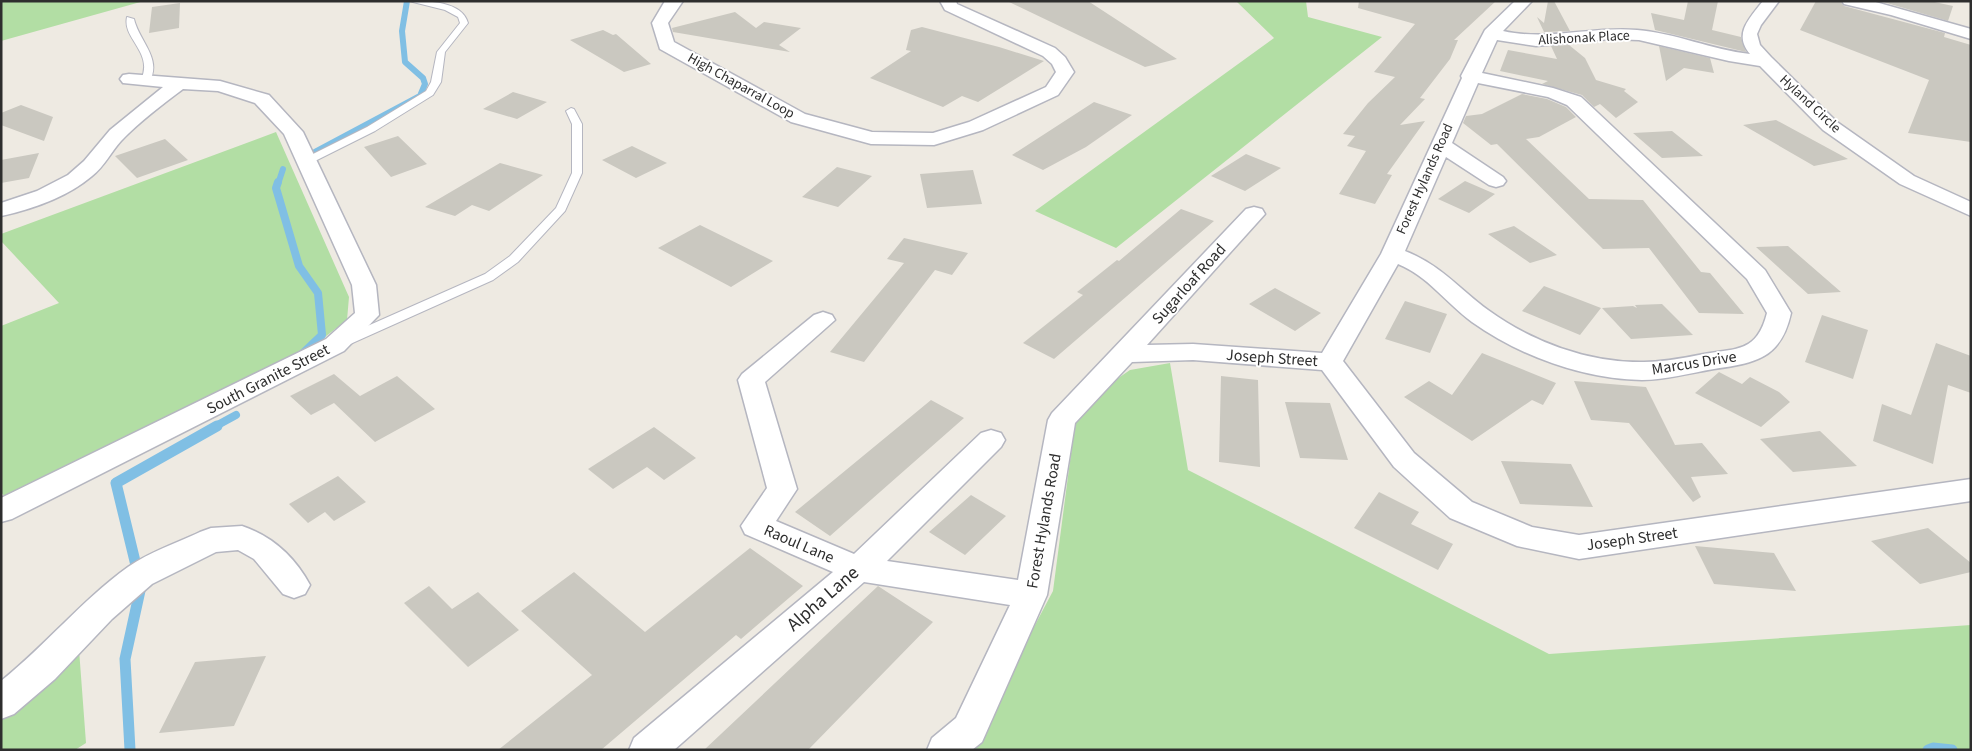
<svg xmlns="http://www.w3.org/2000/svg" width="1972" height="751" viewBox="0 0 1972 751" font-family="'Source Sans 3',sans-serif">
  <rect width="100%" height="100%" fill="#eeeae2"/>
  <path fill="#b2dea4" d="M1,1H144L1,41Z
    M1236,1H1306L1308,17L1382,37L1116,248L1035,211L1274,38Z
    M276,132L349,297L347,320L317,343L275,365L5,497L1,492V326L59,303L1,241V234Z
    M1170,363L1188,470L1549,654L1971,625V750H963L974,740L1053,591L1075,423L1101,390L1130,370Z
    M78,636L86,743L75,750H1V707Z"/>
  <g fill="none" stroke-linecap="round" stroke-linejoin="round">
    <path stroke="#80bfe4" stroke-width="6" d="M315,152L420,96L425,84L423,78L405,62L402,31L407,1
      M278,184L283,169"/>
    <path stroke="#80bfe4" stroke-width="8" d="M278,182L276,188L299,266L318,293L322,335L300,356
      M214,427L236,415"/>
    <path stroke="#80bfe4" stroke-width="11" d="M130,750L125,659L141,586L116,483L217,426
      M1928,750L1933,748L1952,750"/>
  </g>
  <path fill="#cac8c0" d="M1007,1H1088L1177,59L1145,67Z
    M1359,1H1496L1454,40H1458L1450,59L1420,98L1425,99L1400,125L1425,121L1387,174L1392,175L1375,204L1339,194L1366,151L1347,146L1355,136L1343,134L1368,103L1395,77L1374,72L1415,24L1358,8Z
    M1548,1H1554L1570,31L1544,32L1537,17L1544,23Z
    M1688,1H1718L1712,30L1741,37L1746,52L1655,30L1651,13L1684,20Z
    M1816,1H1840L1844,6L1945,33L1944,37L1971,45V142L1908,133L1929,80L1800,30Z
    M1880,1H1930L1953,6L1948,21Z
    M180,3L179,28L149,33L152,7Z
    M735,12L756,28L764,22L801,28L779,45L790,52L673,32L672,28Z
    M922,27L999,47L1044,61L978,102L962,96L943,107L870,78L911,51L906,50L911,30Z
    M603,30L613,35L616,34L651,64L624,72L570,40Z
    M1569,45L1585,58L1596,80L1626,89L1624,91L1638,102L1616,118L1600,104L1594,107L1582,95L1542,84L1548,81L1500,71L1508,50L1557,59L1551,46Z
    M1659,46L1710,58L1714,73L1684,68L1666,81Z
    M513,92L547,102L517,119L483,109Z
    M1522,94L1547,99L1566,107L1576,117L1539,137L1526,139L1589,199L1643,200L1701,272L1710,273L1744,314L1699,313L1649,248L1603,249L1497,144L1491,145L1463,123L1466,116L1482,114Z
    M1094,102L1132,115L1086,147L1043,170L1012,155Z
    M21,105L53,117L44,141L1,125V113Z
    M1776,120L1848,159L1814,166L1743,125Z
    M1672,131L1682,139L1703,156L1662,158L1633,133Z
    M398,136L427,164L391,177L364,147Z
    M165,139L188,160L137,178L115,156Z
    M632,146L667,163L636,178L602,160Z
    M39,153L29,178L1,183V160Z
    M1246,154L1281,168L1245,191L1211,176Z
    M500,163L543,175L489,211L472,205L455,216L425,207Z
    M837,167L872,176L838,207L802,197Z
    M973,170L982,204L927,208L920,174Z
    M1465,181L1495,194L1469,213L1438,199Z
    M1181,209L1214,221L1054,359L1023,343L1083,295L1077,292L1117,260L1119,261Z
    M700,225L773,261L731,287L658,248Z
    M1514,226L1557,255L1530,263L1488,234Z
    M904,238L968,253L952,275L935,270L864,362L830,352L904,263L887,259Z
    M1788,246L1841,292L1808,294L1756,247Z
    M1544,286L1601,308L1580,335L1522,311Z
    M1275,288L1321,313L1295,331L1249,304Z
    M1405,301L1447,314L1430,353L1385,339Z
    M1662,304L1693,335L1631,339L1602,308L1633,306L1637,308L1635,305Z
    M1822,315L1868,330L1853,379L1805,362Z
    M1936,343L1971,356V393L1948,385L1933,464L1873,441L1882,404L1911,415Z
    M1482,353L1556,383L1543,405L1532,400L1472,441L1404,397L1429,381L1452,395Z
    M1719,372L1742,384L1750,377L1779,392L1790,402L1761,427L1695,393Z
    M334,374L360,396L397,376L435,409L375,442L334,403L311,415L290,396Z
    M1221,376L1258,380L1260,467L1219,462Z
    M1574,381L1646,387L1675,445L1702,443L1728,474L1691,477L1701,497L1693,502L1629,423L1591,420Z
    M931,400L964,418L830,536L795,512Z
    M1285,402L1330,403L1348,460L1300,458Z
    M654,427L696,458L664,480L647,467L613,489L588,469Z
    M1820,431L1857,466L1793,472L1760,439Z
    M1501,461L1571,464L1593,507L1520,504Z
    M338,476L366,502L334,521L325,512L308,523L289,504Z
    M1379,492L1419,512L1411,524L1453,544L1438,570L1354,528Z
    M971,495L1006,516L965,555L929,532Z
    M1928,528L1971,563V572L1920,584L1871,541Z
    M1695,546L1774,553L1796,591L1714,584Z
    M750,548L803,586L741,639L736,635L601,750H498L592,675L521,611L574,572L645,632Z
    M429,586L452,609L478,592L519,630L468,667L404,603Z
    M878,586L933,622L808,750H704Z
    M266,656L234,726L159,733L195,662Z"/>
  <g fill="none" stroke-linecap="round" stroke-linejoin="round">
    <defs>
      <path id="lane" d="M409,1C428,1 462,1 468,23L445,52L441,82L433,95L375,131L311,163H303V159L367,127L426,91L431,82L437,52L460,23L458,17L445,10Z
        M127,17L134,19C139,41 163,59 149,82L141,80C154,52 122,39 127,17Z
        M571,108L574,109L582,124V173L565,211L518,262L493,280L348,345H338L336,342L338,339L485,274L510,256L556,208L572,173V124L566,111Z"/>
      <path id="street" d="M683,1L668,23L674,42L805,114L872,132L933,133L969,122L1046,87L1056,72L1052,64L1043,56L945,10L940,1H956L957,4L1055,48L1065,57L1074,72L1058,95L983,130L934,145L871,144L791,122L660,49L652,23L665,1Z
        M1515,1H1532L1503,31C1548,41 1592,26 1637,30C1676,33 1712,50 1750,54C1733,34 1749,19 1763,1H1779L1761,25L1757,34L1760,45L1771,57L1837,122L1914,176L1971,202V216L1900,184L1823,130L1760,66L1729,61L1639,40L1610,39L1536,46L1497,40L1482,73L1553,88L1581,97L1765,270L1791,313C1781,359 1755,363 1714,369C1690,373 1666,380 1642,380C1583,379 1520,356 1472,322C1446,303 1428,276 1398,264L1343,361L1414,453L1472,502L1532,527L1579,535L1971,479V501L1579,559L1517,546L1450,518L1394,467L1322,370L1193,360L1132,362L1075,423L1047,595L982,742L972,750H927L932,738L956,718L1010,605L864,582L674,750H629L634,738L833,572L745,534L741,526L767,488L738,380L742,374L814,315L823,312L832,315L835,320L765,382L797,489L776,521L854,554L981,433L991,430L1001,433L1005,440L1001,447L887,561L1018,580L1048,420L1052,413L1246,209L1254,207L1262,209L1265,214L1147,345L1193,344L1322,353L1381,254L1462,78L1461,76L1485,30ZM1478,83L1548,97L1567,105L1747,279L1767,313C1757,352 1738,348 1704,354C1684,358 1664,362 1644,362C1589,363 1532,342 1488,310C1458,288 1441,265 1405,251L1446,157L1489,185L1496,187L1503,185L1506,181L1503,177L1452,143Z
        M1842,1H1872L1971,29V39L1891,15L1844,4Z
        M129,74L220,81L269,95L303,132L376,285L379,315L344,351L12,519L1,522V498L326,339L355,313L352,285L284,134L255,103L218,91L183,89C162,105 140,121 121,141C111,152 104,167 92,176C67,197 33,209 1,216V203L37,191L68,175L84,161L110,130L163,87L123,83L120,79L123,75Z
        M242,526C272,536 295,557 310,585L305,594L294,598L283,594L254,559L238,550L216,552L152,584L112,619L55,679L14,714L1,719V681C46,645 82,600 128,567C149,552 177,543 200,532L211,528Z"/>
    </defs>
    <use href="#lane" stroke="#b5b6c0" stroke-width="2"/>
    <use href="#street" stroke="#b5b6c0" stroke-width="3"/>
    <use href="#lane" fill="#fff" fill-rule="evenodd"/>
    <use href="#street" fill="#fff" fill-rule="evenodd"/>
  </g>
  <g text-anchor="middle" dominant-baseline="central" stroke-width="4" stroke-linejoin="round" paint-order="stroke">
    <g font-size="14" fill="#2e2e2e" stroke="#fff">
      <text transform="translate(1584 38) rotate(-3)">Alishonak Place</text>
      <text transform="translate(741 86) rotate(29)">High Chaparral Loop</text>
      <text transform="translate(1810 104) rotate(43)">Hyland Circle</text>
      <text transform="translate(1425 179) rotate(-66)">Forest Hylands Road</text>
    </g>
    <g font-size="16" fill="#2e2e2e" stroke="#fff">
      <text transform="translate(1189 284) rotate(-48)">Sugarloaf Road</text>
      <text transform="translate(1272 358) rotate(4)">Joseph Street</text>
      <text transform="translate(1694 363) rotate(-9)">Marcus Drive</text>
      <text transform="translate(268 379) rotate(-27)">South Granite Street</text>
      <text transform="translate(1044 521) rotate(-80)">Forest Hylands Road</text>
      <text transform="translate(1632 539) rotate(-8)">Joseph Street</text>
      <text transform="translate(799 544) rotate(23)">Raoul Lane</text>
    </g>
    <g font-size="19" fill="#2e2e2e" stroke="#fff">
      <text transform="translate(823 599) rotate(-41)">Alpha Lane</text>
    </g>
  </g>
  <rect width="1972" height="751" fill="none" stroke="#2e2e2e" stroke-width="5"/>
</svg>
